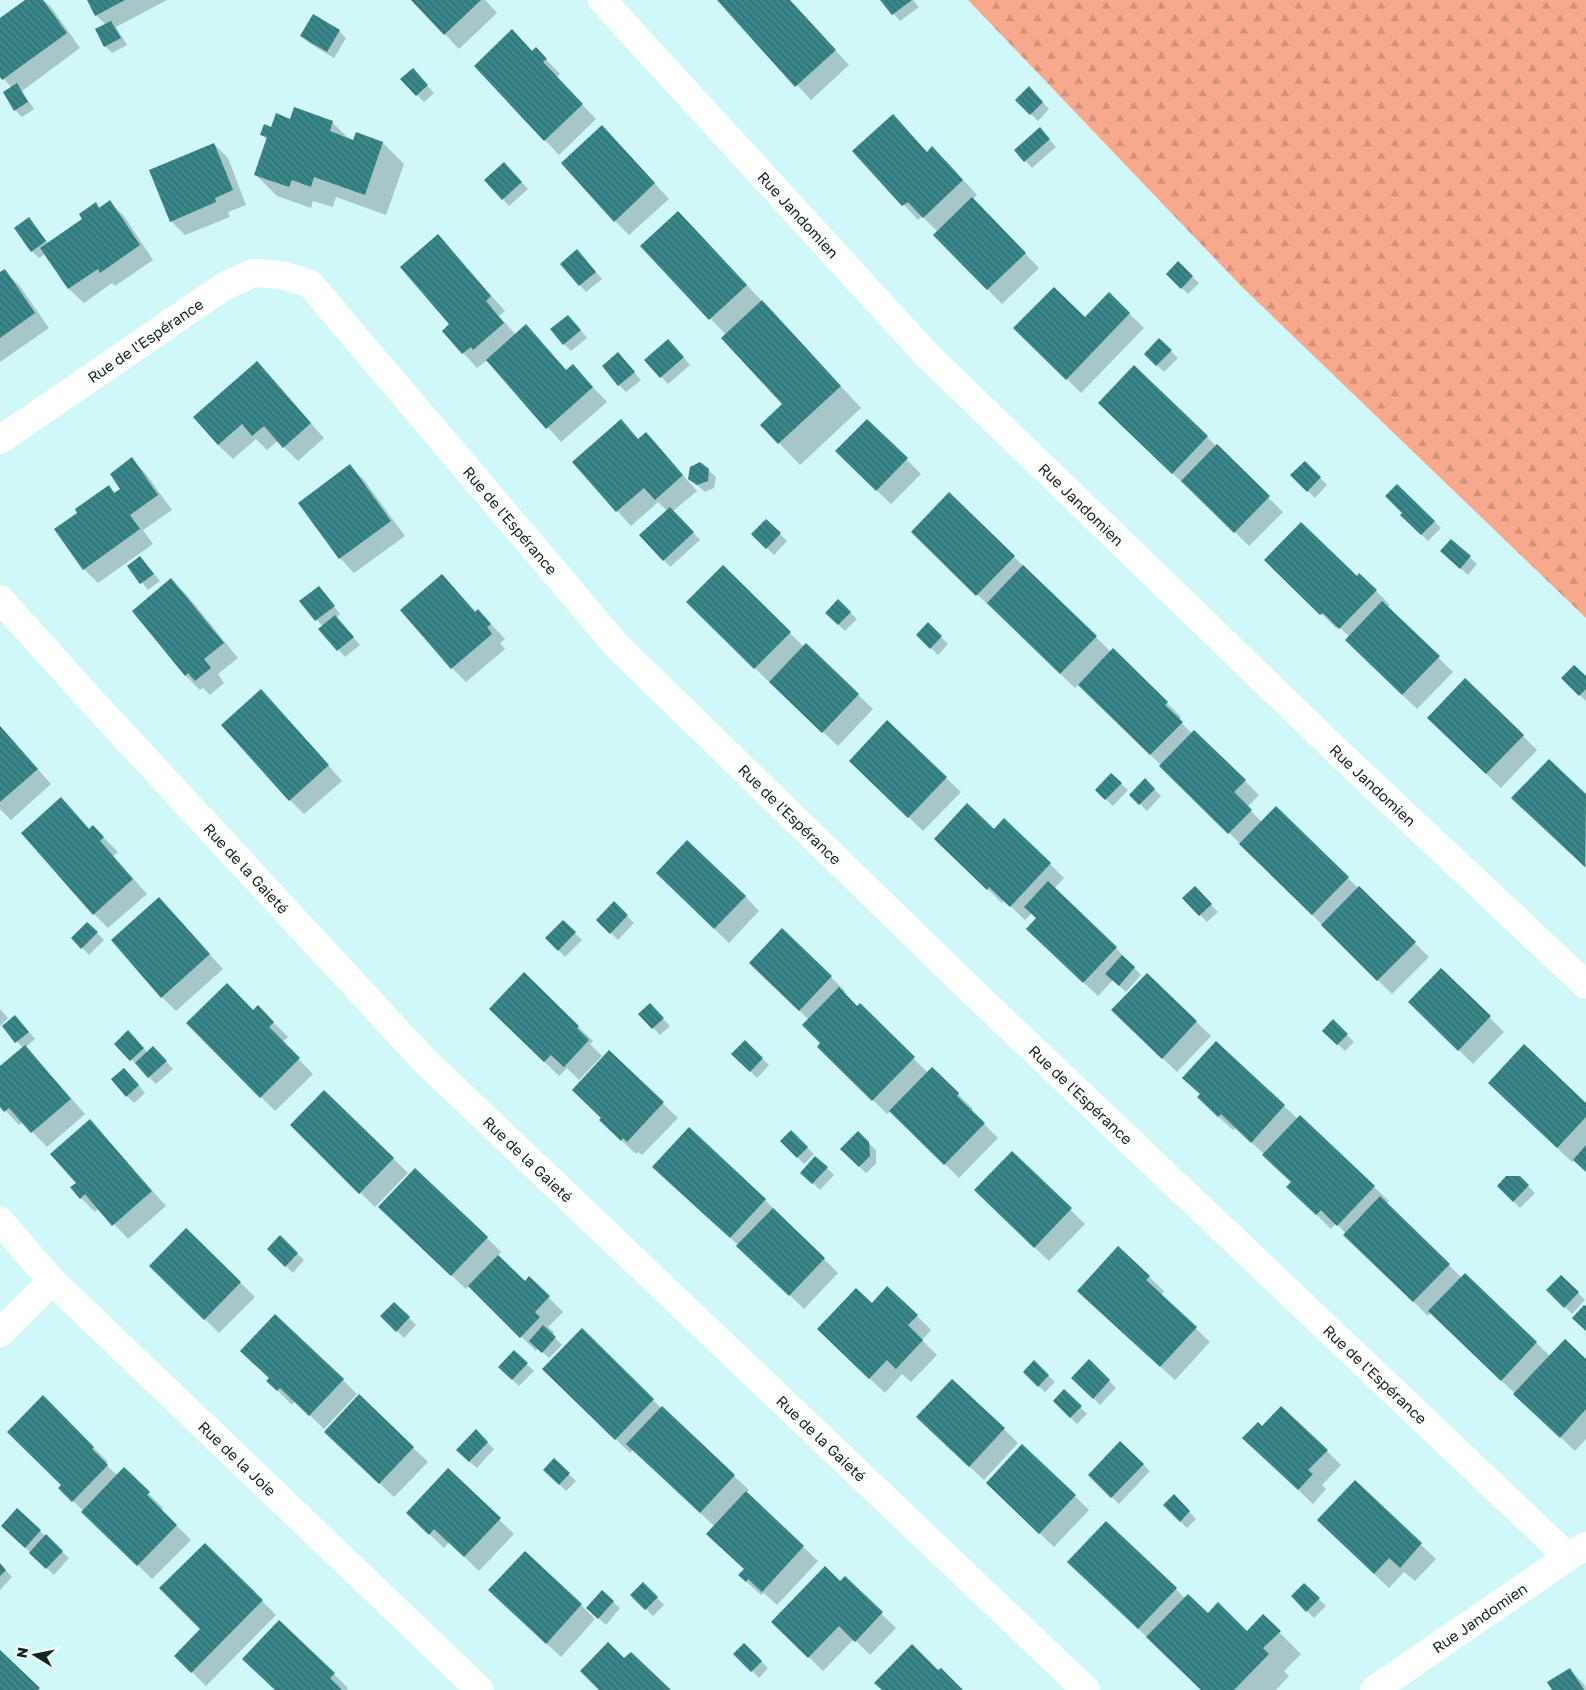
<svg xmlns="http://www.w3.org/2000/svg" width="1586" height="1690" viewBox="0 0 1586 1690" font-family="'Golos Text',sans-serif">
  <defs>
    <pattern id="forest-firs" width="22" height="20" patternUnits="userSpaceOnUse" patternTransform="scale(1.25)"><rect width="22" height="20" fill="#f7a98e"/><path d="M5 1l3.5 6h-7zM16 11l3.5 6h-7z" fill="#d3917a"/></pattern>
    <pattern id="building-back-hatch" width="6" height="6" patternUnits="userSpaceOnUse" patternTransform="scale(1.25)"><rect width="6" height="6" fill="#3a8789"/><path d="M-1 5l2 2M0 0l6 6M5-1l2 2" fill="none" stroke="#306e70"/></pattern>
  </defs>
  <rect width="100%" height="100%" fill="#d0f8f9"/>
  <path fill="url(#forest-firs)" d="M968,0H1586V618L1242,287Z"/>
  <path fill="#0003" d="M27,0H43L51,7L80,48L22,91L34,109L22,117L15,110L12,88L0,75V20Z
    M89,0H167L116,27L127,45L112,53L105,46L106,25L96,15Z
    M413,0H485L497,13L459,49Z
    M718,0H789L849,65L811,100Z
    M882,0H913L919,7L900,21Z
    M313,16L339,31L346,38L334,58L309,43L302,36Z
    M536,49L560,74L556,77L596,119L559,155L545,140L533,52Z
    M419,77L434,93L424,102L402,79Z
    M1029,88L1049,109L1038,121L1016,100Z
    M291,120L332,122L350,140L383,143L404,164L386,215L336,197L333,207L313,201L311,208L277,196L255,174L267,140L261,134Z
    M1040,129L1056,147L1032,168L1015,150Z
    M616,141L669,199L629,235L615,221Z
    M214,144L228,158L246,205L228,212L230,217L185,235L171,221Z
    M854,151L927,153L947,162L977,195L973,199L1039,268L1002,304L935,235L938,232L922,216L918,220Z
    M511,171L528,189L509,206L503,199Z
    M109,202L124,216L153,260L115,286L112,283L84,303L69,289L45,254L39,258L32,251L29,219L49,244L84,219L95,204L100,208Z
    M693,227L861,408L800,465L762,425L784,404L726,335L642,246Z
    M438,236L505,311L499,316L516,335L526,326L567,371L573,366L607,402L561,442L489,362L486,361L477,368L443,331L451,324Z
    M584,258L602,279L586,292L580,285Z
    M1178,263L1199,283L1188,294L1167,274Z
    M4,271L19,285L49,328L0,362V274Z
    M1109,294L1144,328L1081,393L1015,328L1085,319Z
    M575,323L587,338L571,351L564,344Z
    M1159,340L1178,358L1164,372L1145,354Z
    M675,347L690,365L668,384L646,360Z
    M624,361L641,380L626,392L619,385Z
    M256,362L324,438L298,461L278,441L267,450L256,439L233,459L218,445Z
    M1114,418L1207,437L1283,512L1249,546L1188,486L1187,487Z
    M867,420L921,474L891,504L851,466Z
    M621,421L639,440L646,434L697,491L673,511L700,540L670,567L664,560L667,511L658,502L631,526L573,462Z
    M132,459L146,474L172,510L143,530L153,544L98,583L84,569L79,513L109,487L116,494L122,489Z
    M1305,462L1327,485L1315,498L1292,475Z
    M350,466L364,480L405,536L354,573L340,558Z
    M708,470L716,477L714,488L705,492L689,478Z
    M1397,485L1441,528L1428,541L1401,515L1404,513Z
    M949,493L1111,652L1113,650L1167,703L1181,717L1179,720L1192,734L1194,731L1259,795L1247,807L1262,822L1276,808L1429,957L1392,994L1079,684L1075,688L912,532Z
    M766,520L787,541L774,555L753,534Z
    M1451,540L1477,564L1468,575L1449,558Z
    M140,558L160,581L148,590L129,567Z
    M1266,560L1357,578L1376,591L1390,605L1387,608L1453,672L1417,709L1361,655L1350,637L1338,626L1336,628Z
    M723,567L804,647L806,645L873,709L838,746L771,682L770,683L688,602Z
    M442,575L476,612L478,610L505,639L500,643L505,649L466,682L452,668Z
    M171,580L186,594L238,658L218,674L224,683L210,695L203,688L200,690L186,676L134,611Z
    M319,588L340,614L336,618L360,645L345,657L320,629L323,627L301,601Z
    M838,601L857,619L845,631L826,613Z
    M928,624L948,644L938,655L917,634Z
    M1586,678V701L1570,685Z
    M275,705L342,781L304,814L290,800Z
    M0,726L51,784L11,820L0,809Z
    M1443,732L1523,736L1537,750L1501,788Z
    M1549,760L1586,796V868L1527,812Z
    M865,775L946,778L961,792L923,831Z
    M1111,775L1128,790L1113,806L1096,790Z
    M1145,780L1161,796L1147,811L1131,795Z
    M75,813L90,830L93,827L118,852L113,856L147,894L108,928L94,914Z
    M994,831L1050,864L1064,878L1054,889L1116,948L1141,975L1126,992L1113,980L1098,996L1042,943L1037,919L1032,913L1025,920L1004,900L1002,903L950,853Z
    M672,888L745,896L759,911L729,943Z
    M1195,888L1218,912L1207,922L1184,898Z
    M159,899L223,969L176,1011L162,997Z
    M614,903L634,923L618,940L598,920Z
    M563,922L582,940L565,957L547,938Z
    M87,923L104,940L89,955L73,938Z
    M1441,970L1504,1032L1473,1064L1410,1002Z
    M524,974L593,1041L590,1044L602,1056L579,1080L567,1068L559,1076L505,1023Z
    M1147,974L1211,1036L1177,1072L1127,1024Z
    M765,977H831L845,991L843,993L857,1007L860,1005L928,1073L932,1068L973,1109L971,1111L998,1138L959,1178L891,1111L887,1114L819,1047L822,1043L809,1020Z
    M650,1005L670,1026L660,1035L640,1014Z
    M258,1007L288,1037L282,1042L313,1074L275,1111L188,1023L253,1012Z
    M0,1009L8,1018L0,1026Z
    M1333,1021L1354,1042L1345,1051L1324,1031Z
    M22,1024L35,1039L26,1047L85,1114L47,1147L23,1122L19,1125L0,1105V1068L23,1048L3,1027Z
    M128,1032L148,1053L160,1055L173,1069L156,1084L116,1044Z
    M745,1042L769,1065L757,1078L733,1054Z
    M1216,1043L1298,1119L1300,1116L1374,1187L1389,1201L1386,1204L1462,1278L1465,1274L1550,1356L1586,1360V1439L1575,1451L1431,1313L1428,1316L1360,1249L1336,1223L1331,1229L1288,1187L1292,1182L1264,1154L1236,1128L1233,1130L1213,1112L1201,1095Z
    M609,1052L678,1118L642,1155L638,1152L636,1154L615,1134Z
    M131,1076L145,1093L134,1103L127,1096Z
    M324,1091L408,1173L375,1207L292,1125Z
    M1504,1098L1586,1104V1171L1574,1159L1572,1162Z
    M90,1121L166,1206L128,1239L99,1208L95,1212L81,1198L78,1183Z
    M791,1132L814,1154L804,1164L781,1141Z
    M858,1133L876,1150V1164L866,1173L842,1149Z
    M1012,1153L1085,1224L1049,1261L990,1205Z
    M827,1168L834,1175L820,1190L802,1173Z
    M1519,1177L1535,1193L1520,1208L1498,1186Z
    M669,1181L765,1200L838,1273L804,1309L739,1246Z
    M394,1221L487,1238L501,1252L497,1256L525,1283L529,1278L563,1312L548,1327L554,1332L552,1335L562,1345L549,1358L538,1348L536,1351L469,1286L466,1289Z
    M186,1230L255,1297L219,1333L151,1266Z
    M280,1237L304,1260L293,1273L268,1249Z
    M1118,1248L1164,1291L1161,1295L1210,1342L1175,1380L1093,1305Z
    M1561,1276L1585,1300L1572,1314L1548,1290Z
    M394,1303L416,1325L404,1338L382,1316Z
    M872,1305L917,1316L931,1330L922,1340L937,1355L911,1382L902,1374L885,1393L833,1344Z
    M582,1330L661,1408L734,1476L749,1490L746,1493L818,1561L777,1605L764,1593L761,1595L739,1575L745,1569L715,1527L634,1449L630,1453L544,1369Z
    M514,1352L534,1371L519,1386L500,1367Z
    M1089,1361L1116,1388L1100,1405L1073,1378Z
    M1034,1362L1055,1382L1045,1392L1024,1372Z
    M343,1380L357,1394L324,1429L295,1401L292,1405L268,1381Z
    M1064,1391L1087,1414L1077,1424L1054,1401Z
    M359,1396L428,1462L394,1497L340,1446Z
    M43,1397L108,1462L105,1464L118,1476L124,1469L163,1508L161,1510L191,1540L152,1579L60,1488L63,1486Z
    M1262,1428L1327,1451L1341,1465L1322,1485L1326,1489L1313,1504L1258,1452Z
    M1004,1429L1018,1443L984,1480L932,1432Z
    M476,1431L494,1449L477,1468L464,1457Z
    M1120,1443L1150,1471L1119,1504L1089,1475Z
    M554,1460L576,1481L566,1491L545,1470Z
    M448,1470L514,1534L479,1571L449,1542L444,1548L422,1527Z
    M1355,1482L1436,1559L1415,1581L1404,1572L1389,1588L1333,1535Z
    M1075,1496L1089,1510L1054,1547L1002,1497Z
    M1174,1496L1196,1519L1187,1528L1164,1505Z
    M17,1510L69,1558L54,1575L10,1533Z
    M1106,1522L1185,1598L1208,1615L1247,1632L1263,1616L1301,1654L1284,1671L1289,1676L1276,1690H1202L1083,1576Z
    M205,1544L276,1615L206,1686L176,1656L202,1629Z
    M0,1564L12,1577L0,1590Z
    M845,1578L896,1628L870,1655L854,1639L823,1671L773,1622L840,1583Z
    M643,1584L664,1605L653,1616L632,1595Z
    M1304,1585L1326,1606L1314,1618L1292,1596Z
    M613,1602L620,1608L606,1625L595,1615Z
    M504,1605H581L595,1619L561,1657Z
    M744,1645L768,1668L759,1678L735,1654Z
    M1569,1669L1584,1684L1586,1690H1553Z
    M334,1674L348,1688L347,1690H276Z"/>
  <path fill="url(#building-back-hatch)" d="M25,0H43L67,33L2,80L0,77V18Z
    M87,0H125L95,16Z
    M411,0H481L444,35Z
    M717,0H790L836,50L795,87Z
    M880,0H912L892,15Z
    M313,14L340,30L327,52L300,36Z
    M111,21L121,38L104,47L95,29Z
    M512,29L532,51L536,47L547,59L543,62L583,104L544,141L474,66Z
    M413,68L428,85L416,96L400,79Z
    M17,83L28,102L14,111L3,92Z
    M1029,86L1043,102L1030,115L1015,100Z
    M294,107L333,121L330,131L353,140L356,132L383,142L365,195L314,177L311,187L292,180L289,187L254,175L267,137L260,135L264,124L271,127L276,113L290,119Z
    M893,114L927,152L932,146L963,180L923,218L908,202L902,206L852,151Z
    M602,125L655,183L614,222L561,163Z
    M1040,127L1050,139L1024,162L1014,150Z
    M214,143L233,190L215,198L216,202L170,222L149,170Z
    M504,162L522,182L502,200L484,180Z
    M972,197L1026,253L987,290L933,235Z
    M110,200L140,245L100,273L98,269L68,289L40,248L82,219L79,214L96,202L99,208Z
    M678,211L747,285L709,320L640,246Z
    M29,217L46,241L31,252L14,228Z
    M438,234L491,296L486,301L504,323L473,350L471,347L462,354L442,331L449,324L400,267Z
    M577,249L596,272L579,286L560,264Z
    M1178,261L1193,276L1181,289L1166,274Z
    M5,269L35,313L0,338V272Z
    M1054,287L1085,317L1109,292L1130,313L1066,380L1013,328Z
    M762,300L841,386L778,444L760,425L782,404L721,338Z
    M568,315L581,330L563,345L550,329Z
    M526,324L566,370L573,364L593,387L546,429L486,360Z
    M1159,338L1172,350L1156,366L1144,354Z
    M668,339L684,357L660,378L644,360Z
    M618,352L635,372L618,386L602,366Z
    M257,361L311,423L283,448L264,426L252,436L242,424L218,445L193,417Z
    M1134,365L1208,436L1172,474L1098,403Z
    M621,419L638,439L646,432L683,475L655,500L644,488L616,512L572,462Z
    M867,419L908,458L876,491L835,451Z
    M1217,444L1270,496L1234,533L1181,481Z
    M132,457L158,495L130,515L140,529L83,570L54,529L77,513L75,509L109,485L114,493L120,489L110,474Z
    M1305,461L1321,477L1307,492L1290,475Z
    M700,462L709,469L708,481L697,485L688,479L690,467Z
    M350,464L391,521L339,559L298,503Z
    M1397,484L1435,521L1421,535L1400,515L1402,513L1385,496Z
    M949,492L1015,556L976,596L911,532Z
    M670,507L694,532L663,561L639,535Z
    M766,519L781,533L766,549L751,534Z
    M1301,522L1357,576L1359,573L1377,590L1339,629L1323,613L1320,615L1264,560Z
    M1451,539L1471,556L1460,569L1440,551Z
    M140,556L154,574L140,584L127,566Z
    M723,565L791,632L754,669L686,602Z
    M1023,565L1097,636L1060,674L987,603Z
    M442,574L475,612L478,609L491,624L487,627L492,634L451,669L400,610Z
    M171,578L224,643L204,659L211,668L195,681L188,673L185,676L132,611Z
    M319,586L335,606L315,621L299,601Z
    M838,599L851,612L838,625L825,613Z
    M1382,601L1440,656L1402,695L1345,640Z
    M335,615L354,637L337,651L318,629Z
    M928,622L942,636L930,649L916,635Z
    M806,643L859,694L822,733L769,682Z
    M1113,648L1168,702L1165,705L1183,722L1150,755L1078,685Z
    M1574,665L1586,676V689L1579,696L1561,678Z
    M1465,678L1524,735L1486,774L1427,718Z
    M261,689L329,765L289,801L221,725Z
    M887,720L947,777L908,818L849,761Z
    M0,726L38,769L0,802Z
    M1194,730L1246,780L1234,792L1252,810L1228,834L1159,766Z
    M1549,759L1586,794L1585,867L1511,798Z
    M1111,773L1122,783L1105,800L1095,790Z
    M1145,778L1155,789L1139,805L1129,795Z
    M61,797L89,829L93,825L104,837L100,841L133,879L93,915L21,833Z
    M967,803L994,829L1004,818L1051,863L1010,907L989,887L987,890L934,839Z
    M1276,806L1349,877L1312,915L1239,844Z
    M687,840L746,896L714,929L656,873Z
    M1048,881L1117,947L1083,983L1026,929L1036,918L1024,907Z
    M1195,886L1212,904L1199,916L1182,898Z
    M1359,886L1416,942L1377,981L1321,925Z
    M159,897L210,954L161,998L111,940Z
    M614,901L628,915L610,934L596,920Z
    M563,920L576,932L558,951L545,938Z
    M87,922L98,932L81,949L71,938Z
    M782,928L832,976L799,1011L749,963Z
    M1122,955L1135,967L1119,986L1105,974Z
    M1441,968L1491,1016L1458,1051L1408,1002Z
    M524,972L579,1026L577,1028L589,1040L564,1067L551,1055L544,1062L489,1009Z
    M1147,973L1197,1021L1162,1059L1111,1010Z
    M227,983L253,1010L258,1005L274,1022L269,1027L300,1058L260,1098L186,1023Z
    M839,987L857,1006L860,1003L915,1057L872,1101L817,1047L820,1043L802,1025Z
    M650,1003L664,1018L652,1029L638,1014Z
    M15,1015L29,1032L15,1043L2,1026Z
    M1333,1019L1348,1034L1337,1045L1322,1031Z
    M128,1030L144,1048L130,1061L114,1044Z
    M745,1040L763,1058L750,1072L731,1054Z
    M1216,1041L1285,1105L1251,1143L1221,1114L1218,1117L1197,1097L1200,1094L1182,1078Z
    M1524,1044L1586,1103V1117L1557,1148L1488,1083Z
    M25,1045L71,1099L31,1133L9,1108L4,1112L0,1107V1066Z
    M153,1046L167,1061L148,1078L135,1063Z
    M609,1050L664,1102L627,1142L623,1138L621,1141L599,1120L601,1118L572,1090Z
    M932,1067L959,1093L957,1096L985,1123L944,1165L889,1111Z
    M124,1068L139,1085L126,1097L111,1079Z
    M324,1090L394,1158L359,1194L290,1125Z
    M1300,1115L1375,1186L1337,1226L1321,1210L1316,1215L1286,1187L1291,1182L1262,1155Z
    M90,1119L152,1191L112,1226L85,1194L80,1199L70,1187L76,1183L50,1154Z
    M689,1127L766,1199L730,1238L652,1167Z
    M791,1130L808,1147L797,1158L780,1141Z
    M858,1131L869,1142L870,1156L859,1167L840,1149Z
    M1586,1145V1172L1573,1160Z
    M1012,1151L1072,1208L1034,1248L974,1190Z
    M815,1156L828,1167L812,1184L800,1173Z
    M415,1168L488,1237L451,1276L378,1207Z
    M1506,1176H1520L1529,1185L1513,1202L1497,1186Z
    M1380,1196L1450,1264L1413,1302L1343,1235Z
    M773,1208L825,1258L789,1296L736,1246Z
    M186,1228L241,1282L204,1320L149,1266Z
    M280,1235L298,1253L285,1267L267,1249Z
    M1118,1246L1150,1276L1146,1280L1197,1327L1160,1367L1077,1291Z
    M498,1255L525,1281L529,1276L550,1296L535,1312L540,1317L520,1338L468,1286Z
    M1465,1273L1537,1342L1501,1381L1428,1311Z
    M1561,1275L1579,1292L1564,1308L1546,1290Z
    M887,1286L918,1315L908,1325L923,1340L896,1369L887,1360L869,1379L817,1329L856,1288L872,1303Z
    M394,1302L410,1317L396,1332L380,1316Z
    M1584,1305L1586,1306V1331L1572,1318Z
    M275,1314L344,1379L309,1416L280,1388L277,1391L266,1381L269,1378L240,1351Z
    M543,1325L556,1337L542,1353L529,1341Z
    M582,1328L654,1399L615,1440L542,1369Z
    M1565,1339L1586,1359V1409L1560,1438L1513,1394Z
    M514,1350L528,1363L512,1380L498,1367Z
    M1089,1359L1110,1380L1093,1399L1071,1378Z
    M1034,1360L1049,1375L1038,1387L1023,1372Z
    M952,1379L1005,1428L969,1467L916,1417Z
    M1064,1389L1082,1406L1070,1418L1053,1401Z
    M359,1394L414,1447L379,1484L324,1432Z
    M43,1395L94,1447L92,1449L108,1465L72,1502L58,1488L61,1485L7,1432Z
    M662,1406L735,1475L700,1513L626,1444Z
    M1281,1406L1328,1450L1308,1470L1313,1474L1298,1490L1242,1438L1258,1422L1262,1426Z
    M476,1429L488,1442L469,1462L456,1450Z
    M1120,1441L1144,1464L1111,1498L1088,1475Z
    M1022,1444L1076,1495L1039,1534L986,1483Z
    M554,1458L570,1473L559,1485L543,1470Z
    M124,1467L150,1492L147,1495L177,1525L137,1566L81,1512Z
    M448,1468L501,1518L464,1557L434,1529L429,1535L406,1513Z
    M1355,1480L1422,1543L1400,1568L1389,1558L1374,1574L1317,1520Z
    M746,1491L804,1546L762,1592L748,1579L746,1582L738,1575L744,1569L706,1534Z
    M1174,1494L1190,1511L1180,1522L1163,1505Z
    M17,1508L41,1530L25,1548L1,1526Z
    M1106,1521L1177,1588L1138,1629L1067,1562Z
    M46,1534L63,1551L46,1569L29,1553Z
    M205,1543L263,1600L191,1673L174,1656L200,1629L159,1588Z
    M525,1551L582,1604L546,1644L488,1590Z
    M0,1563L6,1570L0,1576Z
    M825,1566L840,1581L845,1576L883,1612L855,1642L839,1626L808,1658L771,1622Z
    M643,1582L658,1597L645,1610L630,1595Z
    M1304,1583L1320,1598L1306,1612L1291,1596Z
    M602,1590L614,1601L598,1619L586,1608Z
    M1188,1594L1208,1613L1218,1602L1247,1631L1263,1614L1281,1631L1263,1648L1269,1654L1234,1690H1201L1146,1637Z
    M279,1620L335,1673L330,1678L342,1690H275L242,1659Z
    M608,1642L624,1658L631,1652L671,1690H599L580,1671Z
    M744,1643L762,1661L751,1672L733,1654Z
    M912,1644L938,1670L941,1668L963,1690H882L874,1683Z
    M0,1650L40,1688L38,1690H0Z
    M1570,1668L1584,1690H1552L1547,1682Z"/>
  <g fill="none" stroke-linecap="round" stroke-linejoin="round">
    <g stroke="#fff" stroke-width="28">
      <path id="s1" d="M602,0L927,355L1341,755L1586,985"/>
      <path id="s2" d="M0,440L223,287L253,273L282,275L310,284L618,647L976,995L1568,1557"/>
      <path id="s3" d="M0,599L90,699L424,1060L1086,1690"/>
      <path id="s4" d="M0,1221L52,1281L480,1690"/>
      <path d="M0,1333L52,1281"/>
      <path id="s5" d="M1374,1690L1568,1557L1586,1546"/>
    </g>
  </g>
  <g text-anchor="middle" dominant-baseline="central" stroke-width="5" stroke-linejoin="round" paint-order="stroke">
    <g font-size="15" fill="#142324" stroke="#f6fefe">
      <text stroke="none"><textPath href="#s1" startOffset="291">Rue Jandomien</textPath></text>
      <text stroke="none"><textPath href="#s2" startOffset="176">Rue de l'Espérance</textPath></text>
      <text stroke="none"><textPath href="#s1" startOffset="696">Rue Jandomien</textPath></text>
      <text stroke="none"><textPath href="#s2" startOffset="672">Rue de l'Espérance</textPath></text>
      <text stroke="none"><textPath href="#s1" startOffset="1101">Rue Jandomien</textPath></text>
      <text stroke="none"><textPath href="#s2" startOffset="1078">Rue de l'Espérance</textPath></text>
      <text stroke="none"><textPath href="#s3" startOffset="365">Rue de la Gaieté</textPath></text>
      <text stroke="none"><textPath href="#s2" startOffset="1482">Rue de l'Espérance</textPath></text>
      <text stroke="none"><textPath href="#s3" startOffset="770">Rue de la Gaieté</textPath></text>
      <text stroke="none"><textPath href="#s2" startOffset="1888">Rue de l'Espérance</textPath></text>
      <text stroke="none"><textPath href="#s3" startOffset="1175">Rue de la Gaieté</textPath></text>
      <text stroke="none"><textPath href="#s4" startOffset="336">Rue de la Joie</textPath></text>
      <text stroke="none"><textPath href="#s5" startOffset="128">Rue Jandomien</textPath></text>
    </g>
  </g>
  <g transform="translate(35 1655) rotate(280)" stroke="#f6fefe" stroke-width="4" paint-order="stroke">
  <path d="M0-4L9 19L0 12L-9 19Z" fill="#142324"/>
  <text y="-8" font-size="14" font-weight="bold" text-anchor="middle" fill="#142324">N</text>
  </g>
</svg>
